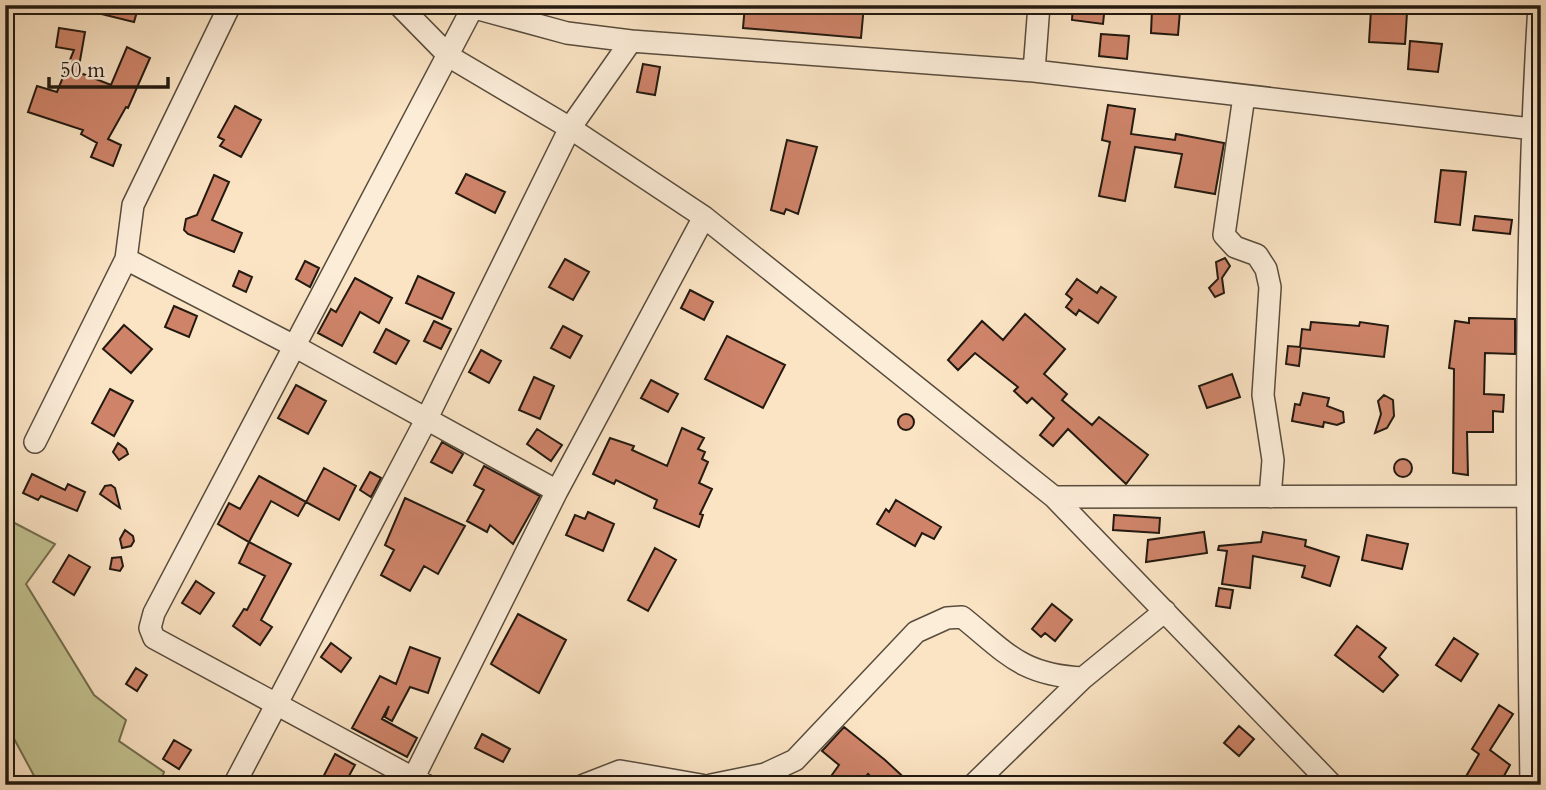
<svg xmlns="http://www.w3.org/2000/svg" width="1546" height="790" viewBox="0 0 1546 790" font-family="Cardo,serif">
  <rect width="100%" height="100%" fill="#fbe4c4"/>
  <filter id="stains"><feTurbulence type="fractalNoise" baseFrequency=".00286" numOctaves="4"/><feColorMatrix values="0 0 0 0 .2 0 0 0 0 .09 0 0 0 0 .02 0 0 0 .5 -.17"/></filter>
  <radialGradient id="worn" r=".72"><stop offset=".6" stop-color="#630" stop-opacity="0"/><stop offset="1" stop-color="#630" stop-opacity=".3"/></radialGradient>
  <path fill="#c3c391" stroke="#726e50" stroke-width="2" d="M5,518L55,544L26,584L94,695L126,720L119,741L164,772L160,785H39L5,722Z"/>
  <path fill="#cf846a" stroke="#221910" stroke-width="2" d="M85,5H139L134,22L85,10Z
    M745,5H864L861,38L743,28Z
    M1073,5H1105L1103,24L1072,20Z
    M1152,9L1180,11L1178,35L1151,33Z
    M1371,10L1407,13L1405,44L1369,42Z
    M59,28L85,32L78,72L111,85L127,47L150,58L128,108L126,107L108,139L121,145L113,166L91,157L97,143L81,134L83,130L28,112L37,86L57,92L74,50L56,47Z
    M1101,34L1129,36L1127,59L1099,56Z
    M1410,41L1442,44L1438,72L1408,69Z
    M643,64L660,67L655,95L637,92Z
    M1108,105L1135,109L1131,134L1175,140L1176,134L1224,143L1215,194L1175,187L1182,154L1135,147L1125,201L1099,196L1110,142L1102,140Z
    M235,106L261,120L241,157L220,146L224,140L218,137Z
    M787,140L817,147L798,214L786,209L784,214L771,210Z
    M1441,170L1466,172L1460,225L1435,222Z
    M466,174L505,192L495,213L456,193Z
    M214,175L229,182L212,220L242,233L234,252L188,234L184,230L186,219L197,215Z
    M1475,216L1512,220L1510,234L1473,230Z
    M1225,258L1230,266L1222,278L1224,293L1215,297L1209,288L1218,279L1216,262Z
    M565,259L589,272L573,300L549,287Z
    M305,261L319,268L310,287L296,279Z
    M239,271L252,277L246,292L233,286Z
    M418,276L454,293L442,319L406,303Z
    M355,278L392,298L379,323L360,312L342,346L318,333L331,309L336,312Z
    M1077,279L1097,293L1101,287L1116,297L1098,323L1079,310L1076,315L1066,307L1072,299L1066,294Z
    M690,290L713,302L704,320L681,308Z
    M174,306L197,316L189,337L165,327Z
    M1025,314L1065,349L1044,374L1067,394L1062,400L1092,425L1099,417L1148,455L1126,484L1068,429L1053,446L1040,435L1054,418L1032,398L1027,403L1014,391L1018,387L975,353L958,370L948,360L982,321L1003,340Z
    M1469,318L1515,319V354L1485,353L1484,394L1504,395L1503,412L1493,411V432H1467L1468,475L1453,473L1454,369L1449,368L1455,321L1469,323Z
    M434,321L451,329L441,349L424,341Z
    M1311,322L1359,326L1360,322L1388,326L1384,357L1301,348L1299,366L1286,364L1288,346L1300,347L1302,329L1310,330Z
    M124,325L152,349L131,373L103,349Z
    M563,326L582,336L570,358L551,348Z
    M386,329L409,341L396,364L374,352Z
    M727,336L785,365L763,408L705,379Z
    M481,350L501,361L489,383L469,372Z
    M1232,374L1240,397L1207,408L1199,386Z
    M534,377L554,386L540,419L519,410Z
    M651,380L678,394L668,412L641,398Z
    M296,385L326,401L308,434L278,418Z
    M110,389L133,401L114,436L92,423Z
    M1303,393L1329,398L1327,406L1343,412L1344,422L1337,425L1324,422L1323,427L1292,421L1295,404L1300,405Z
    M1384,395L1393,400L1394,416L1387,428L1375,433L1381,414L1378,401Z
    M898 422a8 8 0 1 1 16 0a8 8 0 1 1-16 0Z
    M682,428L704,438L698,449L705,452L702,459L708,462L699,483L712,489L700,514L703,515L699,527L654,508L657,500L616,480L614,484L593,474L610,438L634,446L632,450L667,466Z
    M537,429L562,445L551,461L527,444Z
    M442,442L463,454L452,473L431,462Z
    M118,443L126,449L128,454L119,460L113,452Z
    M1394 468a9 9 0 1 1 18 0a9 9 0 1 1-18 0Z
    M484,466L540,496L513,544L490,525L487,532L467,521L484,490L474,485Z
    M324,468L356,486L339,520L306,502Z
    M370,472L381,478L371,497L360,490Z
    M32,474L65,490L68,484L85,492L77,511L41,496L38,500L23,493Z
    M259,476L306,502L298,516L271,501L249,542L218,524L229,503L240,509Z
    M111,485L115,488L120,508L100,494L105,486Z
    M405,498L465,526L438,574L424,566L410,591L381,575L394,550L385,545Z
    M896,500L941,527L934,539L922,533L915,546L877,524L886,509L889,512Z
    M588,512L614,524L603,551L566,535L575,515L585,519Z
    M1114,515L1160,518L1159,533L1113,530Z
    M125,530L133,536L134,541L131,546L122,548L120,539Z
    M1204,532L1207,553L1146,562L1148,540Z
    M1263,532L1306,540L1305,546L1339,557L1330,586L1302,577L1305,566L1253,556L1250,588L1222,584L1227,551L1218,550L1219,546L1261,542Z
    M1367,535L1408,544L1402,569L1362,560Z
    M249,542L291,564L261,620L272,627L260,645L233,626L244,609L247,610L265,576L239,563Z
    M655,548L676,560L648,611L628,600Z
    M69,555L90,567L74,595L53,582Z
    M121,557L123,566L120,571L110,569L112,558Z
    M196,581L214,593L200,614L182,603Z
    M1219,588L1233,590L1230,608L1216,606Z
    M1052,604L1072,620L1055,641L1045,633L1041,637L1032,629Z
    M518,614L566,640L539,693L491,664Z
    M1357,626L1386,648L1379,657L1398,675L1383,692L1335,655Z
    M1454,638L1478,654L1461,681L1436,665Z
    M331,643L351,658L341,672L321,657Z
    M410,647L440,658L428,693L410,687L392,721L385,717L389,706L382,719L417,738L407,757L352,728L380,676L396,684Z
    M136,668L147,675L137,691L126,684Z
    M1499,705L1513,714L1490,750L1510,765L1499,785H1461L1479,754L1472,749Z
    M1239,726L1254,739L1239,756L1224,743Z
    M844,727L885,760L912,785H880L868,774L859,785H836L829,779L839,765L822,751Z
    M482,734L510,749L503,762L475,748Z
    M174,740L191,750L179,769L163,759Z
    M335,754L355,765L344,785H319Z"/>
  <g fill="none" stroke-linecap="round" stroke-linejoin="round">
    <defs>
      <path id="minor" d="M399,5L450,57L570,128L704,217L1054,497L1541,496
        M464,5L567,33L631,41
        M1034,71L1039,5
        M1244,96L1224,235L1235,247L1257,255L1266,269L1270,287L1263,395L1273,460L1270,497
        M126,259L133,205L230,5
        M35,442L126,259L296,347L557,491
        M1054,497L1332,785
        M234,785L426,420L570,128L631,41L1034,71L1541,130
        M410,785L557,491L704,217
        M426,785L154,638L150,628L154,613L474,5
        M584,785L620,771L701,785
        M711,785L765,774L795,760L916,632L947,618L962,617C1007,653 1021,675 1083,678L1165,611
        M973,785L1083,678
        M1531,785C1527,525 1523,265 1539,5"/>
    </defs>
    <use href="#minor" stroke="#584c3d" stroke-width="24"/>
    <use href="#minor" stroke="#fcedd9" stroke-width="21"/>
  </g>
  <rect width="1546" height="790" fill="none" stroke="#fbe4c4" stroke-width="28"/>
  <rect x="7" y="7" width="1532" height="776" fill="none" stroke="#221910" stroke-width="3.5"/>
  <rect x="14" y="14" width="1518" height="762" fill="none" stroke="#221910" stroke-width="2"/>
  <path d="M49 77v10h119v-10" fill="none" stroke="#221910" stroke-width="3.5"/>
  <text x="60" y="77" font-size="21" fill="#221910" stroke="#fcedd9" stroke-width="5" paint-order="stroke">50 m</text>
  <rect width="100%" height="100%" filter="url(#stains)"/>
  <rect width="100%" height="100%" fill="url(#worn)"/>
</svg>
